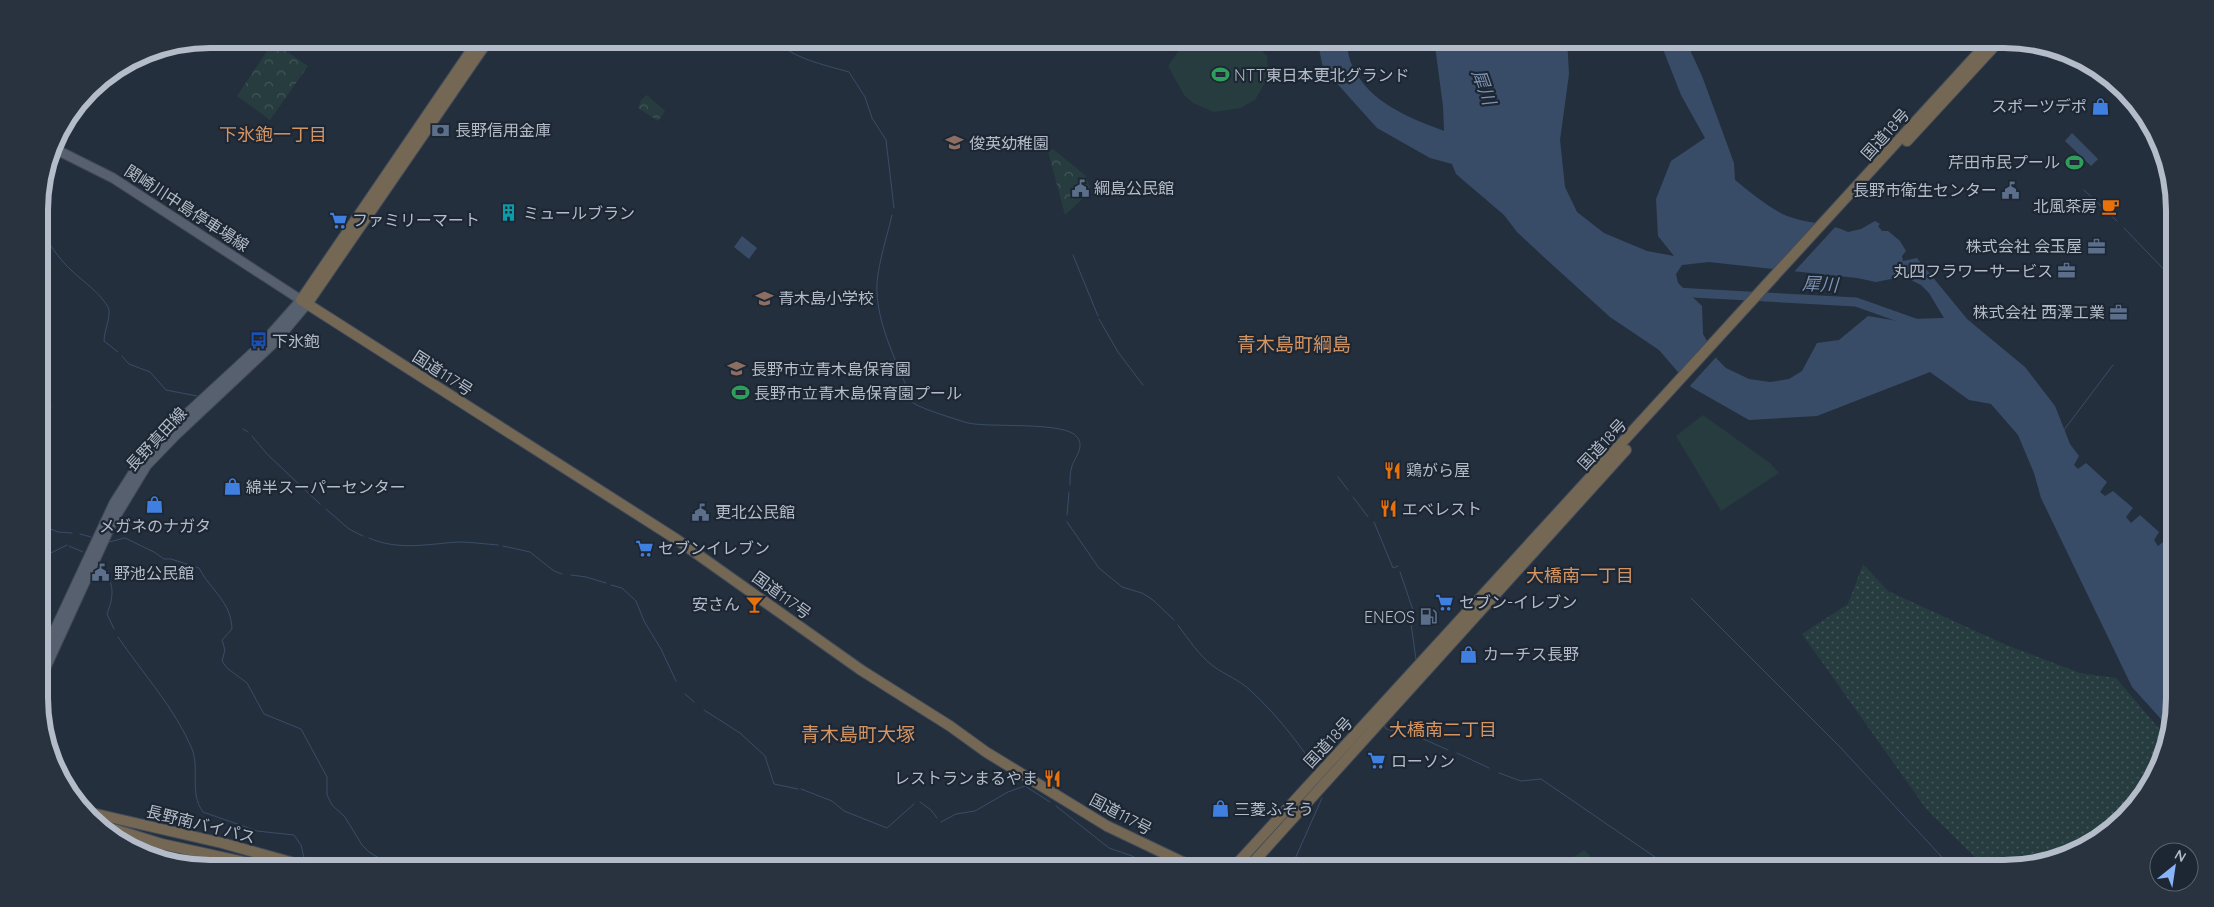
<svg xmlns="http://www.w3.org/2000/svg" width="2214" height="907" viewBox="0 0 2214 907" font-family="Quicksand,'Noto Sans JP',sans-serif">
  <defs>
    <pattern id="grass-dots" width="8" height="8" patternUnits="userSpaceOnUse" patternTransform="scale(1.25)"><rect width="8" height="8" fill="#263c3f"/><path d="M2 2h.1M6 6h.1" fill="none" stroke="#435659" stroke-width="1.8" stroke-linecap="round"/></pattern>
    <pattern id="forest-crowns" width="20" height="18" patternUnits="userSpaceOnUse" patternTransform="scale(1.25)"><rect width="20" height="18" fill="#263c3f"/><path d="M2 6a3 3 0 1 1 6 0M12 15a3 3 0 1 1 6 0" fill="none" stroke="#435659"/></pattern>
    <pattern id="cemetery-stones" width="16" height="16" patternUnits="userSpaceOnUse" patternTransform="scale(1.25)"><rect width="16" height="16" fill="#263c3f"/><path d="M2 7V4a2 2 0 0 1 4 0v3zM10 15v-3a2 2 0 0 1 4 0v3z" fill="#435659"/></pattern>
  </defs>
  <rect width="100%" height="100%" fill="#242f3e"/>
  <path fill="url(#grass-dots)" d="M1863,564L1888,591L2004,644L2080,673L2116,678L2168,739L2166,752L2140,801L2108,833L2059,859L2015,868H1986L1927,810L1802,634L1848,604Z"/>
  <path fill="url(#forest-crowns)" d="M273,42L308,66L270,120L237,96Z
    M647,95L665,111L658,121L638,108L641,100Z
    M1053,149L1086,176L1091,191L1065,215L1048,151Z
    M1584,850L1599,865L1594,868H1565L1562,866Z"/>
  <path fill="url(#cemetery-stones)" d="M44,402H50L52,407L40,427V406Z"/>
  <path fill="#263c3f" d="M1187,39H1251L1267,56L1268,69L1266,81L1255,100L1241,108L1214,112L1193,103L1184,95L1168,66Z
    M1703,415L1770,463L1779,473L1721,511L1676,436Z"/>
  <path fill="#394c67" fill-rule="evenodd" d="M1317,39H1346C1348,47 1348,58 1352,65C1369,103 1408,117 1444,131L1443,106L1434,39H1567L1569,74L1560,140L1565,187L1577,212L1604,233L1647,251L1674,256L1658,236L1656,199L1671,161L1705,138L1681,95L1659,39H1685L1702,76L1734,163L1735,180C1751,193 1769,208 1787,216C1807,224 1828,222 1848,232L1861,229L1875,221L1880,224L1878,226L1882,231H1888L1900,241L1906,251L1902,256L1903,261L1917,258L1967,319L2025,367L2055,406L2070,444L2079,456L2074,465L2078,469L2086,463L2107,482L2100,492L2105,496L2113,491L2133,508L2126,517L2131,523L2140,515L2159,532L2154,540L2158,546L2163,542L2175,550V697L2170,729L2132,687L2041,498L2034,473L2018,435L1991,404L1969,400L1930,372L1817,416L1749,420L1691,387L1659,350L1610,317L1547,260L1517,232L1504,215L1456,174L1452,164L1430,158L1377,128L1333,79L1329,69L1323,68ZM1709,262L1857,278L1876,282L1901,277L1909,279L1921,285L1929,293L1944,318L1911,319L1904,322L1868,316L1839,340L1817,343L1802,371L1789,379L1770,382L1749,379L1726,368L1717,359L1703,334L1702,306L1678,283L1676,274L1682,265Z
    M2072,133L2098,159L2091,166L2065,141Z
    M742,236L757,248L749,259L734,247Z"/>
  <path fill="#242f3e" d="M1820,220L1838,224L1792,274L1772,272Z
    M1709,340L1718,355L1688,388L1677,375Z"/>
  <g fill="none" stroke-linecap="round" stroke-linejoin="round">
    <path stroke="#394c67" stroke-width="1" d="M772,39C795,59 821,64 849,72L865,97L872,118L886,140L894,208
      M2084,190L2117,221
      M892,215C887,237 879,260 877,283C875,324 899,365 913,403C925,410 955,419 968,423C990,428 1066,421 1077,437C1085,447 1075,457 1072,466C1070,472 1070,478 1070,485
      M39,224C46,241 59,259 72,271C84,282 100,293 108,307C112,314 104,331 104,341L118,352
      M2124,228L2174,280
      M1073,255L1098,316
      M1099,319L1118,352L1143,385
      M122,356L129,364L150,372L166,390L197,396
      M243,429L248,432
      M2064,430L2113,365
      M252,436L267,454L320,504
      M1338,477L1348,490
      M1353,497L1368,517
      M326,509L349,529L363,536
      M1067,515L1069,492
      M1067,522L1099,568L1122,587L1142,593L1153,600L1174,620
      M1374,522L1393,568L1398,566
      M41,525L58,532L72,533
      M80,534L91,537
      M369,538C398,551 428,544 458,542C471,542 485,544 498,545
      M109,542L125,538L154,552L164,559H171L199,568C211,591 231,601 232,629L222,640L225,650L222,661L227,668L247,683L264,714L301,729L327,777V795L332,805L345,817L362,845L369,852L395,868
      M69,546L83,552
      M503,546L530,552L554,571L562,574
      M41,558L67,545
      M100,564C114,582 115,593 107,614L114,629
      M1400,572L1414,613L1411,624L1416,659
      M571,575L586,577L606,583
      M611,585L622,588L636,601L644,621L661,649L676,681
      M1691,598L1840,747L1952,868
      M1178,625C1188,639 1199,655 1213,666C1225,675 1240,680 1251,691C1276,714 1296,740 1315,767
      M118,637C143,674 175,708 192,749C200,770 189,793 203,812L257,831L294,835L301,845L304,858
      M685,694L694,702
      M704,710L740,733L765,756L774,784L798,789
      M1384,725L1386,729L1419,737L1448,750
      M1457,753L1489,768
      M1499,773L1521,781L1541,779L1671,868
      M801,789L832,801L844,811L887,828L914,804
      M920,802L931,810L937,818
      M1056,806L1109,848L1132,856L1153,868
      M941,822L956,814L975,811L1008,792L1025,786L1050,802
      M1291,868L1322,798"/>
    <path stroke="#394c67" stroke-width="9" d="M1675,292L1856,302L1918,324"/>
    <defs>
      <path id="major" d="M42,657L114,503L142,459L168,431L261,345L301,300L113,178L53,148
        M42,676L113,521L147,465L175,436L275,342L307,304"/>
      <path id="highway" d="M479,39L301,300L676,539L861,670L950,726L986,752L1107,826L1195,868
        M1907,141L2001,39
        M307,304L489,39
        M83,811L222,843L312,868
        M107,827L162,844L271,868
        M1233,868L1991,39
        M1248,868L1626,450"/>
    </defs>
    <use href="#major" stroke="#414a57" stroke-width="11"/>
    <use href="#highway" stroke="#434c59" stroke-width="12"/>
    <use href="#major" stroke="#56606e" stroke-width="9"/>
    <use href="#highway" stroke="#746855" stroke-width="10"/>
  </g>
  <defs>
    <symbol id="stadium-bare" viewBox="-9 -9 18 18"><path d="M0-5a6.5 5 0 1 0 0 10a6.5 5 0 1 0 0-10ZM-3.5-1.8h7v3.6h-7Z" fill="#2e9e5b" stroke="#1d2633" stroke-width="2.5" paint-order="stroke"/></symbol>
    <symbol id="shop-bare" viewBox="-9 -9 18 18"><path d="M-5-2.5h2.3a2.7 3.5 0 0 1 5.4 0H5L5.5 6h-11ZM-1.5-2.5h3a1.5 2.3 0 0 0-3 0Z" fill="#3f7fe0" stroke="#1d2633" stroke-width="2.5" paint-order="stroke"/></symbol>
    <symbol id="bank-bare" viewBox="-9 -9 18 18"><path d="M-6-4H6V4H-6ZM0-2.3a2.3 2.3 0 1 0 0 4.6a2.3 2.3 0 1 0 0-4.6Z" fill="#5c6f8a" stroke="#1d2633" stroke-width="2.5" paint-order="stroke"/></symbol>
    <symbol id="school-bare" viewBox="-9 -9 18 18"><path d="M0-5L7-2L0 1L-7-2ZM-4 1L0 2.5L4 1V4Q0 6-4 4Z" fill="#8d6e63" stroke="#1d2633" stroke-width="2.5" paint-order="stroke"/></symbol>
    <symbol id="civic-bare" viewBox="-9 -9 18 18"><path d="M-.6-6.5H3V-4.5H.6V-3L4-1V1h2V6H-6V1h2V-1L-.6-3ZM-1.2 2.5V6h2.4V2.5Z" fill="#5c6f8a" stroke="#1d2633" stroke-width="2.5" paint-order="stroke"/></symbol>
    <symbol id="cafe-bare" viewBox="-9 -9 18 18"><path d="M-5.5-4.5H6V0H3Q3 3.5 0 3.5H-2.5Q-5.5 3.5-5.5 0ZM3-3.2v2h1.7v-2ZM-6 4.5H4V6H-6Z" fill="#e8710a" stroke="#1d2633" stroke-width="2.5" paint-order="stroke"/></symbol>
    <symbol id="building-bare" viewBox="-9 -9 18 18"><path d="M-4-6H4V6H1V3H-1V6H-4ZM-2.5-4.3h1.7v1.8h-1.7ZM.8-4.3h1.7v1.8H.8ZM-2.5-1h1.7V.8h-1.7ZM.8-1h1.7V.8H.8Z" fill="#0f9aa8" stroke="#1d2633" stroke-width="2.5" paint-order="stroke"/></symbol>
    <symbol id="supermarket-bare" viewBox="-9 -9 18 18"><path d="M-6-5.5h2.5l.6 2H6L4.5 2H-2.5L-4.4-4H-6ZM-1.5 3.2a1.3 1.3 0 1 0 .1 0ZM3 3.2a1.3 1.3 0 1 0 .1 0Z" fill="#3f7fe0" stroke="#1d2633" stroke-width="2.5" paint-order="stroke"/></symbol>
    <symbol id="office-bare" viewBox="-9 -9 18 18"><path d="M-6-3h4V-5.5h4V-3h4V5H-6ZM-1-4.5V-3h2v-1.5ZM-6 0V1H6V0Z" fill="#5c6f8a" stroke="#1d2633" stroke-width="2.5" paint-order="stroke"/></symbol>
    <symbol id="bus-bare" viewBox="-9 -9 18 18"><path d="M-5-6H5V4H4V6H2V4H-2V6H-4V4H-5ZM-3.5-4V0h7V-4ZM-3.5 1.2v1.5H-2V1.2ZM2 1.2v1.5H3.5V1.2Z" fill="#1a4fb4" stroke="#1d2633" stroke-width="2.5" paint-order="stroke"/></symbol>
    <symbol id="restaurant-bare" viewBox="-9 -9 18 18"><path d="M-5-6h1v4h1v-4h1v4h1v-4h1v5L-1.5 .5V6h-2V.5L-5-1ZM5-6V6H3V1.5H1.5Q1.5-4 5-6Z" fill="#e8710a" stroke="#1d2633" stroke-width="2.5" paint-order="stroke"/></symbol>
    <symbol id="bar-bare" viewBox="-9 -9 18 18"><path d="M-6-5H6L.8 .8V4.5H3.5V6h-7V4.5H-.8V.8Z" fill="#e8710a" stroke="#1d2633" stroke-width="2.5" paint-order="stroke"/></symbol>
    <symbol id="fuel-bare" viewBox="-9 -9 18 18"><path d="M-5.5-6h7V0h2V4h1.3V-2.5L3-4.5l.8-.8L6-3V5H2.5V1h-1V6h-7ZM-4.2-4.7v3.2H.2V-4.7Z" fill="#5c6f8a" stroke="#1d2633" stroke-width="2.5" paint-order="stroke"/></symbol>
  </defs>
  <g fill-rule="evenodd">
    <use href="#stadium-bare" x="1208" y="62" width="25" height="25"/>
    <use href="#shop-bare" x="2088" y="94" width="25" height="25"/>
    <use href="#bank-bare" x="428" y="118" width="25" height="25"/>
    <use href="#school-bare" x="942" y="130" width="25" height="25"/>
    <use href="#stadium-bare" x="2062" y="150" width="25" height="25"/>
    <use href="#civic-bare" x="1068" y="176" width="25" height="25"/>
    <use href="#civic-bare" x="1998" y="178" width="25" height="25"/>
    <use href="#cafe-bare" x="2098" y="194" width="25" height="25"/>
    <use href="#building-bare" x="496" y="200" width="25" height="25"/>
    <use href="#supermarket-bare" x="326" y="208" width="25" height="25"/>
    <use href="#office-bare" x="2084" y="234" width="25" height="25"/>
    <use href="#office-bare" x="2054" y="258" width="25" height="25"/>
    <use href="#school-bare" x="752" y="286" width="25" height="25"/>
    <use href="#office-bare" x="2106" y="300" width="25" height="25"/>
    <use href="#bus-bare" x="246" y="328" width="25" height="25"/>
    <use href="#school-bare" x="724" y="356" width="25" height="25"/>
    <use href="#stadium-bare" x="728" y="380" width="25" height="25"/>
    <use href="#restaurant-bare" x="1380" y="458" width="25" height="25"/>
    <use href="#shop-bare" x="220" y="474" width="25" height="25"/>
    <use href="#shop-bare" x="142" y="492" width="25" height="25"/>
    <use href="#restaurant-bare" x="1376" y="496" width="25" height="25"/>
    <use href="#civic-bare" x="688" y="500" width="25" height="25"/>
    <use href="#supermarket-bare" x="632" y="536" width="25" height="25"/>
    <use href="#civic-bare" x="88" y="560" width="25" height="25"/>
    <use href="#supermarket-bare" x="1432" y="590" width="25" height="25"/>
    <use href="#bar-bare" x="742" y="592" width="25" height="25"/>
    <use href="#fuel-bare" x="1416" y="604" width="25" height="25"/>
    <use href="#shop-bare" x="1456" y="642" width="25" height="25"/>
    <use href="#supermarket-bare" x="1364" y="748" width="25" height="25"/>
    <use href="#restaurant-bare" x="1040" y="766" width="25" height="25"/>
    <use href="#shop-bare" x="1208" y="796" width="25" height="25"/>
  </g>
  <g text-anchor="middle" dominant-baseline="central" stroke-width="4.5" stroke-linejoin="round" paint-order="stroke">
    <g font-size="16" fill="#b4bcc9" stroke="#1d2633" text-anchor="start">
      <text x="1234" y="75">NTT東日本更北グランド</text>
      <text x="2087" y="106" text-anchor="end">スポーツデポ</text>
      <text x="455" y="130">長野信用金庫</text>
      <text x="969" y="143">俊英幼稚園</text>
      <text x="2060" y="162" text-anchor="end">芹田市民プール</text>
      <text x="1094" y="188">綱島公民館</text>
      <text x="1997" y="190" text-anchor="end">長野市衛生センター</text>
      <text x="2097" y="206" text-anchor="end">北風茶房</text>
      <text x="523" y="213">ミュールブラン</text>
      <text x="352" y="220">ファミリーマート</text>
      <text x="2082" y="246" text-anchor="end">株式会社 会玉屋</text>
      <text x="2053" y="271" text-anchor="end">丸四フラワーサービス</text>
      <text x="778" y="298">青木島小学校</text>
      <text x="2105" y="312" text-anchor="end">株式会社 西澤工業</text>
      <text x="272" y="341">下氷鉋</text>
      <text x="751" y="369">長野市立青木島保育園</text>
      <text x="754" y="393">長野市立青木島保育園プール</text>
      <text x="1406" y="470">鶏がら屋</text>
      <text x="246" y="487">綿半スーパーセンター</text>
      <text x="1402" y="509">エベレスト</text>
      <text x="715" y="512">更北公民館</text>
      <text x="155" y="526" text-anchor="middle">メガネのナガタ</text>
      <text x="658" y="548">セブンイレブン</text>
      <text x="114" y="573">野池公民館</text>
      <text x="1459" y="602">セブン-イレブン</text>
      <text x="740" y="604" text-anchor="end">安さん</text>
      <text x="1415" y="617" text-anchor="end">ENEOS</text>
      <text x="1483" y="654">カーチス長野</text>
      <text x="1391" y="761">ローソン</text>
      <text x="1038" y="778" text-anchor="end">レストランまるやま</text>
      <text x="1234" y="809">三菱ふそう</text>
    </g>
    <g font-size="16" fill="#b4bcc9" stroke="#1d2633">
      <text transform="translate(1885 134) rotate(-48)">国道18号</text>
      <text transform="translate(187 208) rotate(33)">関崎川中島停車場線</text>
      <text transform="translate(443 373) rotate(33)">国道117号</text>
      <text transform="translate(156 439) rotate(-47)">長野真田線</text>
      <text transform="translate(1602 444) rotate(-47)">国道18号</text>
      <text transform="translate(782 595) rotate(36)">国道117号</text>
      <text transform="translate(1328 742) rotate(-47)">国道18号</text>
      <text transform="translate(1121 814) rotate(28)">国道117号</text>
      <text transform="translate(201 824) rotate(14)">長野南バイパス</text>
    </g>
    <g font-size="18" font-style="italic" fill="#7c92b1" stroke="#1d2633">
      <text transform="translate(1484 87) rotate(70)">犀川</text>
      <text transform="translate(1820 284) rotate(3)">犀川</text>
    </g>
    <g font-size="18" fill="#d59563" stroke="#1d2633">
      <text x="273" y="134">下氷鉋一丁目</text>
      <text x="1580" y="575">大橋南一丁目</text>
      <text x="1443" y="729">大橋南二丁目</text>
    </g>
    <g font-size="19" fill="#d59563" stroke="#1d2633">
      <text x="1294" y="344">青木島町綱島</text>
      <text x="858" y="734">青木島町大塚</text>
    </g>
  </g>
  <path d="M0 0H2214V907H0ZM210 48H2004A162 162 0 0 1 2166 210V698A162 162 0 0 1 2004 860H210A162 162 0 0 1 48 698V210A162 162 0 0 1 210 48Z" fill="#29323f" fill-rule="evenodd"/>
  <path fill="none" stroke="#b4bcc9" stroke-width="6" d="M210 48H2004A162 162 0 0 1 2166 210V698A162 162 0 0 1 2004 860H210A162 162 0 0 1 48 698V210A162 162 0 0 1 210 48Z"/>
  <g transform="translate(2174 867) rotate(30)"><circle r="24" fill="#1d2633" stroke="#59626f"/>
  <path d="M0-4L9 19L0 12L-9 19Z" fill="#8ab4f8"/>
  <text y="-8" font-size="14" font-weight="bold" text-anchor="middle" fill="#b4bcc9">N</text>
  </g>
</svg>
